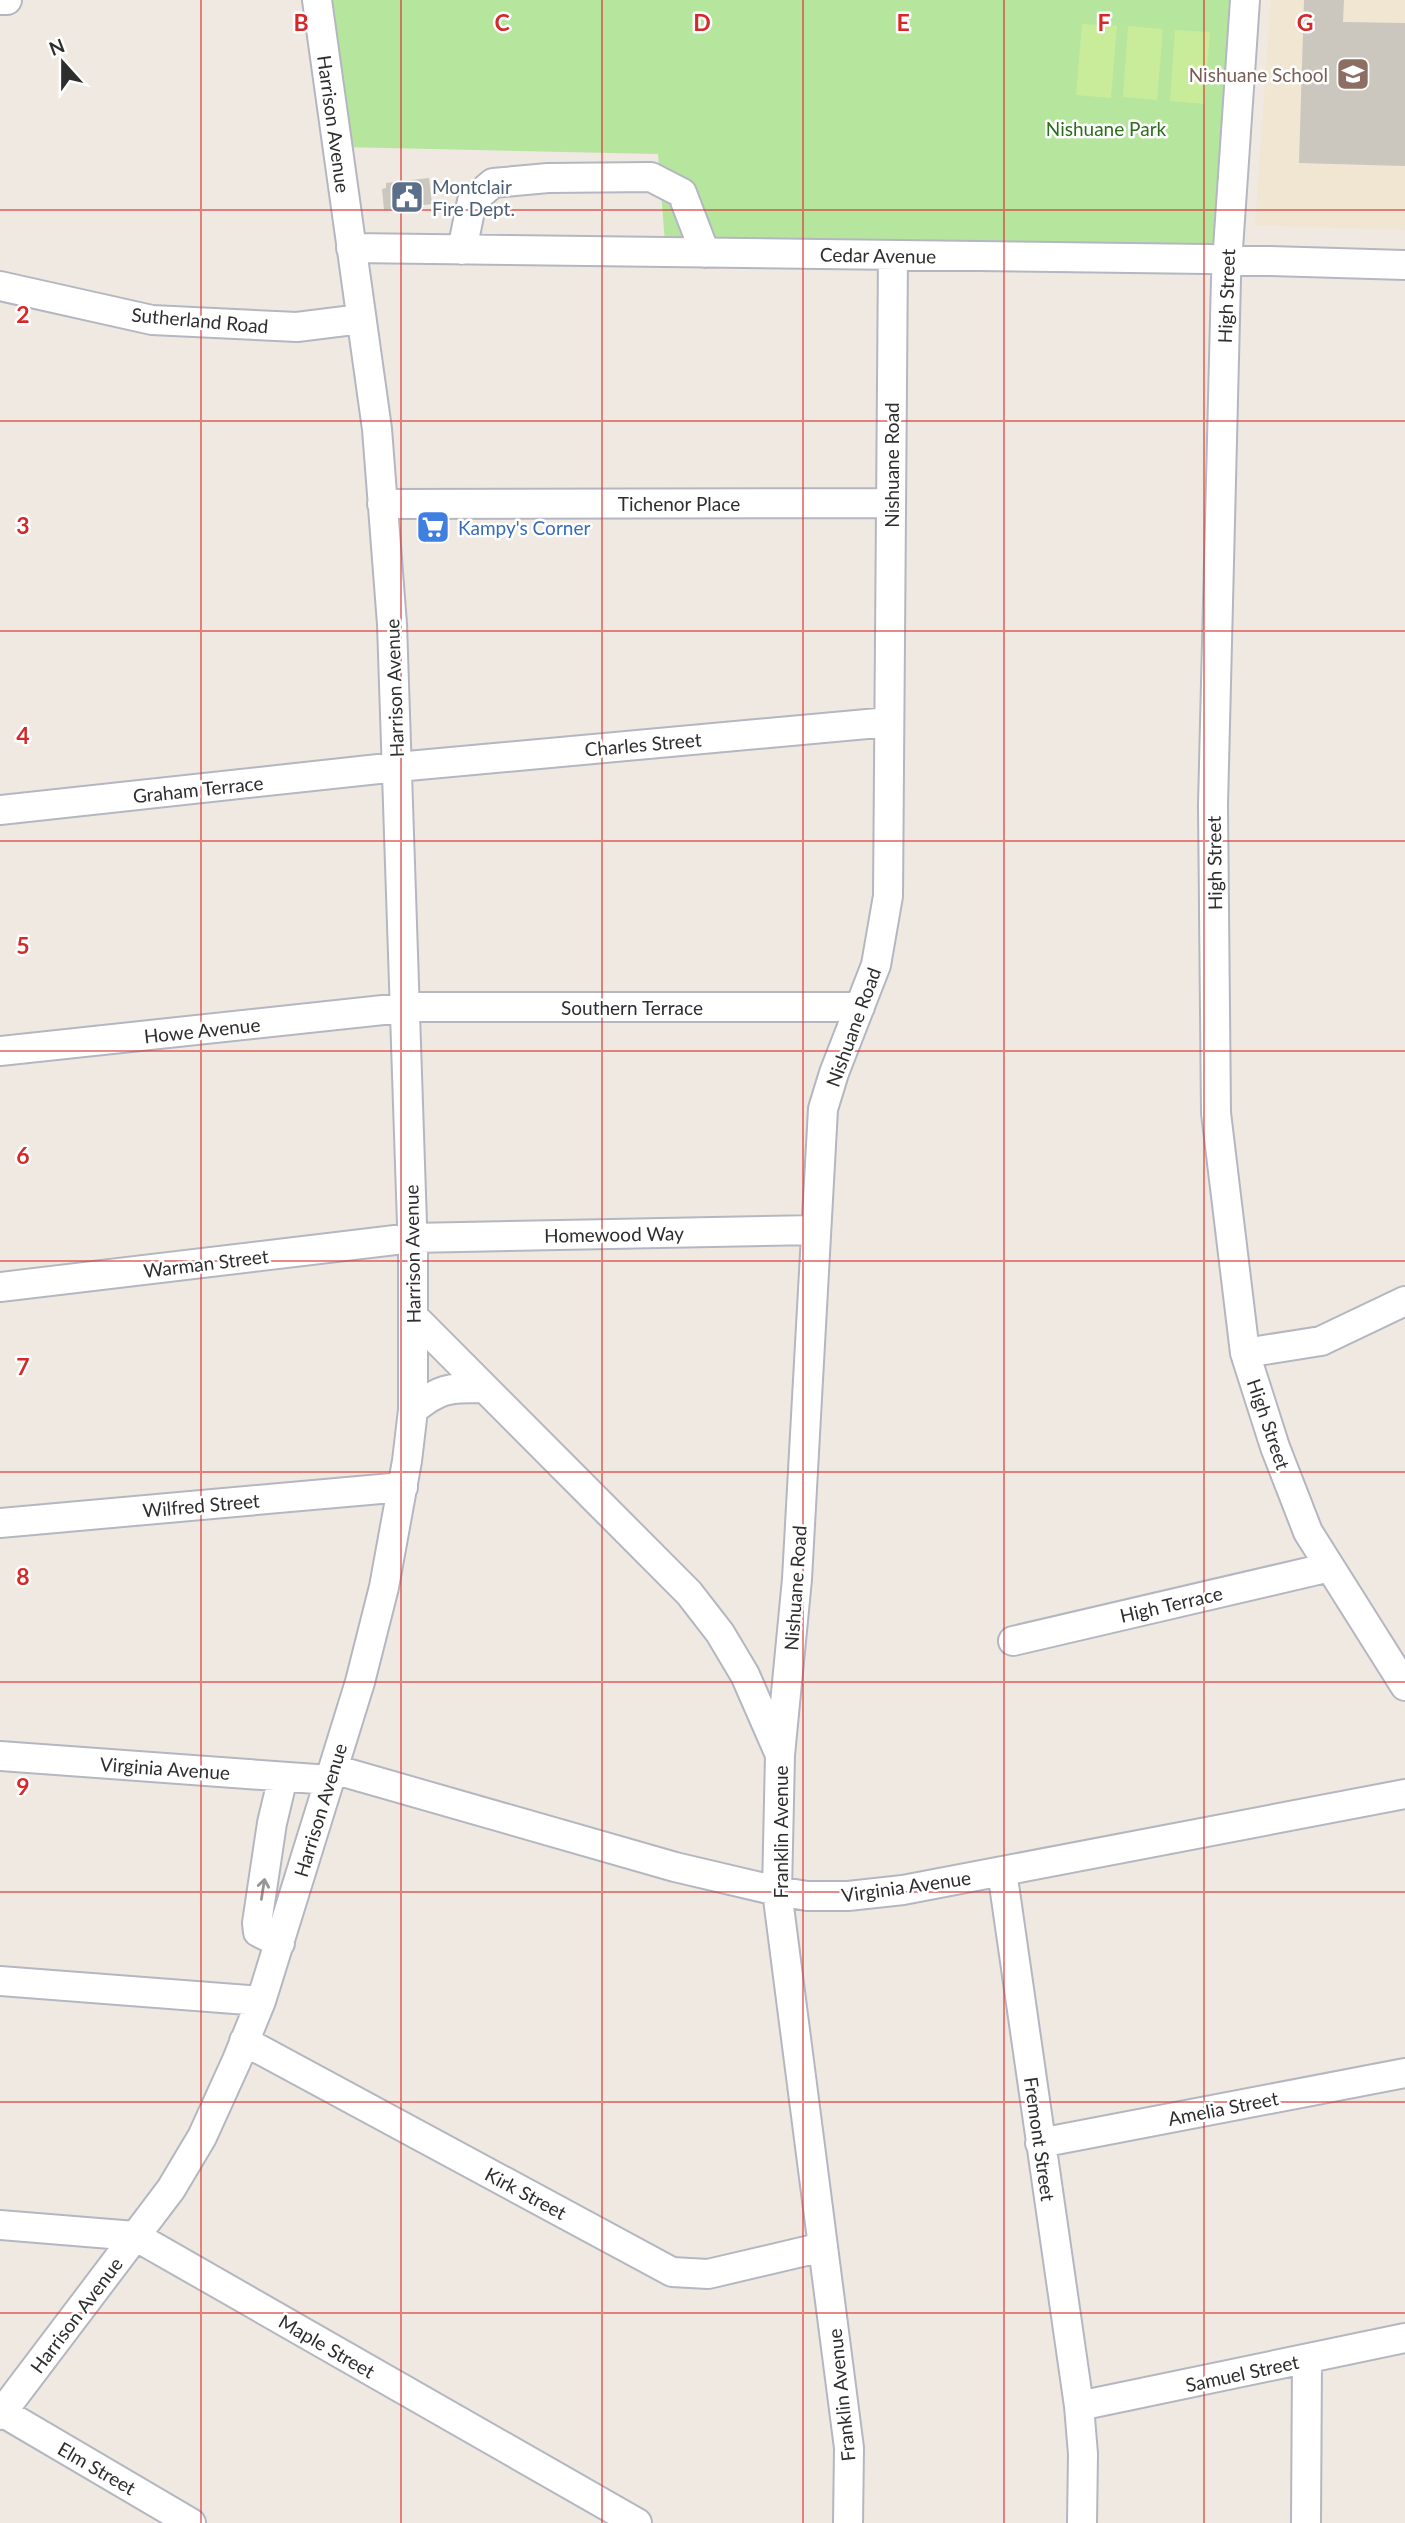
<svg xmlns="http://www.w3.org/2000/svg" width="1405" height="2523" viewBox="0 0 1405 2523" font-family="Lato,sans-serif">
  <rect width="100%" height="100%" fill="#efe9e1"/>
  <path fill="#f0e6d1" d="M1271,0H1405V230L1255,225Z"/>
  <path fill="#b6e59e" d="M320,0H1248L1227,259L665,243L658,154L342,147Z"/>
  <path fill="#c9ec9a" d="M1082,24L1117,26L1111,98L1076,95Z
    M1128,26L1163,29L1157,100L1123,97Z
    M1175,30L1210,32L1204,104L1170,101Z"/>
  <path fill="#cbc7bf" d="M1304,0H1344L1343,22L1405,23V166L1299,163Z
    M429,178L432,204L384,210L382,189L386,188V183Z"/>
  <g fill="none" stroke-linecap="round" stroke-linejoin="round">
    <defs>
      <path id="minor" d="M0,0H7
        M1245,0L1226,278L1213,805L1216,1113L1245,1353L1275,1447L1308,1532L1405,1686
        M351,248L1207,259L1405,265
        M462,250L472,201L493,183L548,178L651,177L682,193L705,253
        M0,286L152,320L297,327L361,319
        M382,504L891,503
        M0,810L397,767L889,722
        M0,1051L411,1007H860
        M0,1287L412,1238L816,1230
        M414,1317L689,1593L720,1633L745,1675L780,1755L777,1891L849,2448L848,2523
        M1245,1353L1321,1341L1405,1301
        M413,1410C439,1388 449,1388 482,1388
        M0,1523L403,1487
        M1013,1641L1330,1567
        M780,1755L797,1579L823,1109L834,1073L876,965L888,896L893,255
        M0,1756L330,1780
        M333,1769L675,1867L777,1891L807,1896H848L903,1890L1405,1794
        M1002,1871L1079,2406L1083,2454L1082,2523
        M280,1943L258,1932L257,1923L272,1823L283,1777
        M0,1981L261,2001
        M244,2041L672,2272L708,2274L823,2247
        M1040,2143L1405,2073
        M0,2225L135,2236L637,2523
        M1079,2406L1405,2338
        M2,2412L191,2523
        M0,2415L171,2189L202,2137L237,2060L261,2001L360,1682L384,1587L407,1461L413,1410V1254L392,624L377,429L317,0
        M1306,2523L1307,2360"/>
    </defs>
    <use href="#minor" stroke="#b4b7c1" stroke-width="32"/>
    <use href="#minor" stroke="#fff" stroke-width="28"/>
  </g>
  <defs><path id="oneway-shaft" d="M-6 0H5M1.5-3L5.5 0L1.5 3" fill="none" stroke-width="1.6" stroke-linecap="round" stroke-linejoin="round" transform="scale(1.75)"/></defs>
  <use stroke="#969696" href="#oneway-shaft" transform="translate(263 1889) rotate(-81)"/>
  <path fill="none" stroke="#d62828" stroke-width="2" stroke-opacity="0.55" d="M201,0V2523M401,0V2523M602,0V2523M803,0V2523M1004,0V2523M1204,0V2523M0,210H1405M0,421H1405M0,631H1405M0,841H1405M0,1051H1405M0,1261H1405M0,1472H1405M0,1682H1405M0,1892H1405M0,2102H1405M0,2313H1405"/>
  <defs>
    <symbol id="school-square" viewBox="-11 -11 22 22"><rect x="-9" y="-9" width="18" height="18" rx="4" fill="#8d6e63" stroke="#fff"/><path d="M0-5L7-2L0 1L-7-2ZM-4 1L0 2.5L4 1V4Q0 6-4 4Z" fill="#fff"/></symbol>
    <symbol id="civic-square" viewBox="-11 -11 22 22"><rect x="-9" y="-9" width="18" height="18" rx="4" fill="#5c6f8a" stroke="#fff"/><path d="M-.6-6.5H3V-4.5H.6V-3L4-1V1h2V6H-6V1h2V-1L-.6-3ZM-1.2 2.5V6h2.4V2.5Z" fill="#fff"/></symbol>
    <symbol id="supermarket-square" viewBox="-11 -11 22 22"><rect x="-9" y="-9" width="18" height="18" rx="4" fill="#3f7fe0" stroke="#fff"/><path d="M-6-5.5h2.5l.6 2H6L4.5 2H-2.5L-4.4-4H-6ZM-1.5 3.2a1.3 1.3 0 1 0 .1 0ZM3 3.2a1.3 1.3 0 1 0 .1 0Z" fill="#fff"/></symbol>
  </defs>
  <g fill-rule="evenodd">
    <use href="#school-square" x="1334" y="55" width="38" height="38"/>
    <use href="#civic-square" x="388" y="178" width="38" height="38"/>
    <use href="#supermarket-square" x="414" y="508" width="38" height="38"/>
  </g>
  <g text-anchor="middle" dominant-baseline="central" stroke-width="5" stroke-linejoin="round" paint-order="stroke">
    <g font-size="19" fill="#785e54" stroke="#fff" text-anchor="end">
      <text x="1328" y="74">Nishuane School</text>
    </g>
    <g font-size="19" fill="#2e2e2e" stroke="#fff">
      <text transform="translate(334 124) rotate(82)">Harrison Avenue</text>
      <text transform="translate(878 255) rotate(1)">Cedar Avenue</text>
      <text transform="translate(1226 296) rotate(-88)">High Street</text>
      <text transform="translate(200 320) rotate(5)">Sutherland Road</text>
      <text transform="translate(891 465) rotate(-90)">Nishuane Road</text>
      <text x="679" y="503">Tichenor Place</text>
      <text transform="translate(394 688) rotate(-92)">Harrison Avenue</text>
      <text transform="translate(643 744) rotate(-5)">Charles Street</text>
      <text transform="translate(198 789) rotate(-6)">Graham Terrace</text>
      <text transform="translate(1214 863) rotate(-91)">High Street</text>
      <text x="632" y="1007">Southern Terrace</text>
      <text transform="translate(853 1027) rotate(-70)">Nishuane Road</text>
      <text transform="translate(202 1030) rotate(-6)">Howe Avenue</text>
      <text transform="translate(614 1234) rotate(-1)">Homewood Way</text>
      <text transform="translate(412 1254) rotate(-91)">Harrison Avenue</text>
      <text transform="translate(206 1263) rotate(-7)">Warman Street</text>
      <text transform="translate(1269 1424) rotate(71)">High Street</text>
      <text transform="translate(201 1505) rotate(-5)">Wilfred Street</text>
      <text transform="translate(795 1588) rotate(-86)">Nishuane Road</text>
      <text transform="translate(1171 1604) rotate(-13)">High Terrace</text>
      <text transform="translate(165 1768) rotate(4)">Virginia Avenue</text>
      <text transform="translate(320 1810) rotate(-73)">Harrison Avenue</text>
      <text transform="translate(780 1832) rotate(-90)">Franklin Avenue</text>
      <text transform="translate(906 1886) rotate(-8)">Virginia Avenue</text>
      <text transform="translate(1223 2108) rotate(-11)">Amelia Street</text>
      <text transform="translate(1040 2139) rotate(82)">Fremont Street</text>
      <text transform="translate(526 2193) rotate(28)">Kirk Street</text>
      <text transform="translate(76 2315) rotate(-53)">Harrison Avenue</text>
      <text transform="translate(327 2346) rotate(30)">Maple Street</text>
      <text transform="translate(1242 2373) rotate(-12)">Samuel Street</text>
      <text transform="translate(841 2395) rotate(-96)">Franklin Avenue</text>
      <text transform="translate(97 2468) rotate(30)">Elm Street</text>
    </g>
    <g font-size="19" fill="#2c6e1b" stroke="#fff">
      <text x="1106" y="128">Nishuane Park</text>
    </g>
    <g font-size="19" fill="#4e5e75" stroke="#fff" text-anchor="start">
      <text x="432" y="186">Montclair<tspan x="432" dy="22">Fire Dept.</tspan></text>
    </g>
    <g font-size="19" fill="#366cbe" stroke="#fff" text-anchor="start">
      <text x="458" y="527">Kampy's Corner</text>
    </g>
  </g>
  <g font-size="23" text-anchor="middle" font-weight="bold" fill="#d62828" stroke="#fff" stroke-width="5" stroke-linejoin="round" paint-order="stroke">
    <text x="301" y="31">B</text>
    <text x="502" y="31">C</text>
    <text x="702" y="31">D</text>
    <text x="903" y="31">E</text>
    <text x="1104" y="31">F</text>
    <text x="1305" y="31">G</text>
    <text x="23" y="323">2</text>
    <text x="23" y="534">3</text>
    <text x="23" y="744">4</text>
    <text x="23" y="954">5</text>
    <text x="23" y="1164">6</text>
    <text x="23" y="1375">7</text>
    <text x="23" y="1585">8</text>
    <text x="23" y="1795">9</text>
  </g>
  <g transform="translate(63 63) rotate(339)" stroke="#ffffff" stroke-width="5" paint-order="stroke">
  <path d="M0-5L12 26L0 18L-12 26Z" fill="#2e2e2e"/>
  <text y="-10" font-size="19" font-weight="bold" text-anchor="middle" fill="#2e2e2e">N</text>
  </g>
</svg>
